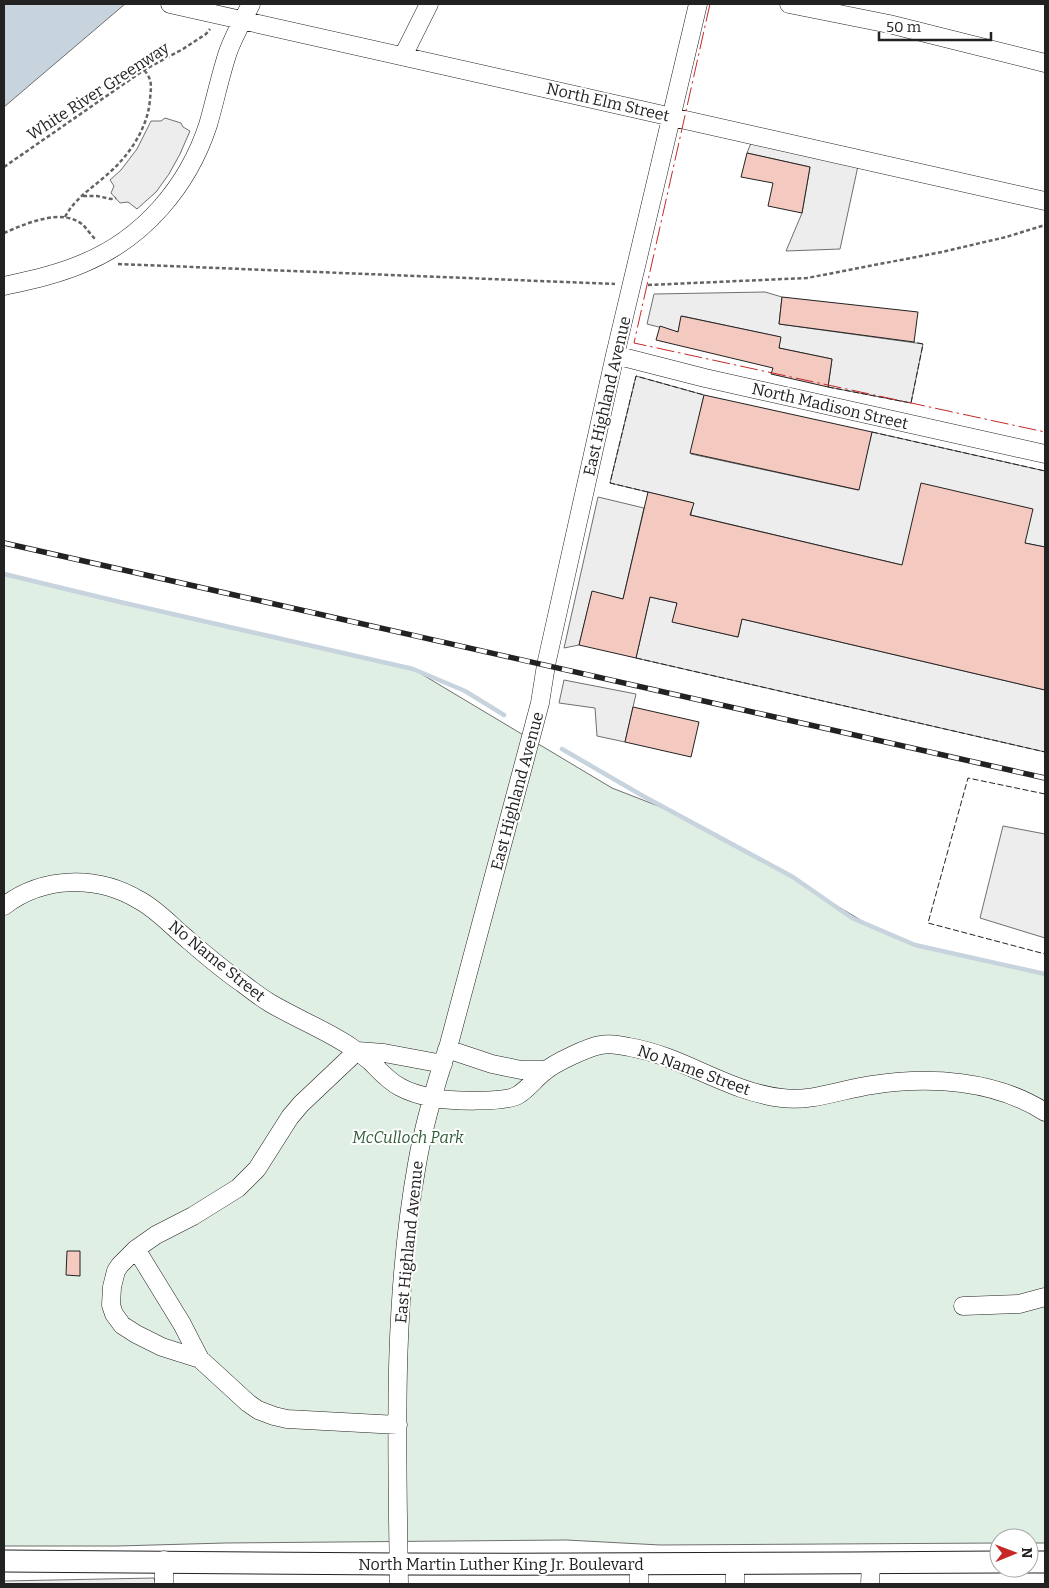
<svg xmlns="http://www.w3.org/2000/svg" width="1049" height="1588" viewBox="0 0 1049 1588" font-family="Bitter,serif">
  <rect width="100%" height="100%" fill="#fff"/>
  <path fill="#e0efe3" stroke="#6f6f6f" d="M4,573L151,609L413,669L612,788L671,811L781,871L822,897L874,928L915,945L1045,974V1543H1029V1538H999V1543L660,1545L566,1540L225,1543L118,1546H4Z"/>
  <path fill="#ededed" stroke="#6f6f6f" d="M165,118L181,123L183,127L190,131L180,154L169,174L156,192L137,209L128,202L120,203L111,193L114,186L110,180L121,170L137,149L151,121H161Z
    M751,143L858,166L840,249L786,251L802,213L810,167L747,153Z
    M765,292L782,297L779,324L923,344L911,403L828,387L832,359L779,348L780,337L682,316L678,332L647,324L654,294Z
    M636,376L704,395L691,454L858,490L872,432L1045,471V547L1025,543L902,565L691,515L693,503L610,483Z
    M598,497L644,508L623,599L592,592L579,645L564,648Z
    M650,597L677,603L673,622L738,637L742,619L1045,690V752L636,658Z
    M564,680L636,694L625,742L597,736L595,708L559,703Z
    M1003,826L1045,834V938L980,918Z
    M154,1578L156,1584H4V1581Z"/>
  <path fill="#c7d3dd" stroke="#6f6f6f" d="M4,4H125L4,107Z"/>
  <g fill="none" stroke-linecap="round" stroke-linejoin="round">
    <path stroke="#c7d3dd" stroke-width="4.5" d="M4,574L120,602L413,669L465,691L504,715
      M562,749L643,796L793,877L852,918L915,945L1045,974"/>
  </g>
  <path fill="#f3c9c0" stroke="#222" d="M747,153L810,167L802,213L768,206L773,183L741,177Z
    M782,297L918,312L914,342L779,324Z
    M681,316L781,337L779,348L832,359L828,387L771,374L773,368L656,340L660,326L678,332Z
    M704,395L872,432L859,490L690,453Z
    M921,483L1033,509L1025,543L1045,547V690L742,619L738,637L672,622L677,603L650,597L636,658L579,645L592,591L623,599L648,492L694,503L690,515L902,565Z
    M633,707L699,722L691,757L625,742Z
    M67,1251H80V1276L66,1275Z"/>
  <g fill="none" stroke-linecap="round" stroke-linejoin="round">
    <defs>
      <path id="minor" d="M170,4L1045,201
        M789,4L889,24L1045,63
        M403,56L429,4
        M4,286C31,280 59,274 84,263C144,238 188,186 208,125C215,101 220,76 228,52C234,35 243,20 251,4
        M615,355L705,378L1045,454
        M4,906C43,876 97,875 139,900C154,908 167,921 179,932C200,950 220,968 242,983C251,990 260,997 270,1003C297,1019 326,1030 351,1047C357,1052 364,1056 370,1061C379,1070 388,1081 400,1087C409,1092 423,1096 433,1098C449,1101 505,1103 518,1095C528,1089 535,1079 544,1072C554,1063 588,1047 601,1045C610,1043 620,1045 629,1047C683,1056 728,1092 782,1098C812,1102 843,1089 872,1085C930,1076 995,1080 1045,1112
        M447,1049L492,1064L521,1070H546
        M136,1249L182,1324L200,1359
        M963,1306L1019,1304L1045,1297
        M398,1425L287,1419L274,1416L258,1410L248,1403L200,1359L162,1347L136,1334L122,1325L114,1314L111,1305L112,1287L116,1271L120,1265L136,1249L156,1235L193,1216L238,1188L257,1169L290,1117L301,1104L357,1051L384,1053L443,1064
        M164,1560V1584
        M639,1564V1584
        M735,1564V1584
        M399,1584C397,1444 392,1303 417,1164C424,1123 436,1083 449,1044L540,703L546,665L615,355L698,4
        M870,1584L871,1563"/>
      <path id="major" d="M4,1561C135,1561 267,1563 399,1564C599,1565 799,1563 999,1562
        M1029,1562H1045"/>
    </defs>
    <use href="#minor" stroke="#222" stroke-width="19"/>
    <use href="#major" stroke="#222" stroke-width="23"/>
    <path stroke="#646464" stroke-width="2.5" stroke-dasharray="4 2.5" stroke-linecap="butt" d="M4,167L144,70L183,49L206,34L210,29
      M83,196H97L111,199L116,198
      M65,217C74,200 88,191 102,179C126,160 148,130 150,99C151,87 153,80 144,70
      M4,233C25,224 62,207 83,225C87,229 91,235 96,240
      M118,264L615,284
      M648,285L807,278L942,252L1006,237L1045,225"/>
    <use href="#minor" stroke="#fff" stroke-width="18"/>
    <use href="#major" stroke="#fff" stroke-width="21"/>
    <defs>
      <path id="rail" d="M4,543L1045,778"/>
    </defs>
    <use href="#rail" stroke="#222" stroke-width="5.5"/>
    <use href="#rail" stroke="#fff" stroke-width="4" stroke-dasharray="11" stroke-linecap="butt"/>
    <path stroke="#222" stroke-width="1" stroke-dasharray="6 2.5" stroke-linecap="butt" d="M828,387L911,403L923,344L914,342
      M872,432L1045,471
      M648,492L610,483L636,376L704,395
      M636,658L1045,752
      M1045,794L968,778L928,923L1045,954"/>
    <path stroke="#c62828" stroke-width="1" stroke-dasharray="18 4 2.5 4" stroke-linecap="butt" d="M710,4L634,343L1045,432"/>
  </g>
  <g text-anchor="middle" dominant-baseline="central" stroke-width="4" stroke-linejoin="round" paint-order="stroke">
    <g font-size="16" fill="#222" stroke="#fff">
      <text transform="translate(98 91) rotate(-33)">White River Greenway</text>
      <text transform="translate(608 102) rotate(13)">North Elm Street</text>
      <text transform="translate(607 396) rotate(-77)">East Highland Avenue</text>
      <text transform="translate(830 406) rotate(13)">North Madison Street</text>
      <text transform="translate(517 791) rotate(-75)">East Highland Avenue</text>
      <text transform="translate(217 961) rotate(39)">No Name Street</text>
      <text transform="translate(694 1070) rotate(20)">No Name Street</text>
      <text transform="translate(409 1242) rotate(-84)">East Highland Avenue</text>
      <text x="501" y="1564">North Martin Luther King Jr. Boulevard</text>
    </g>
    <g font-size="16" font-style="italic" fill="#2f5e38" stroke="#fff">
      <text x="408" y="1137">McCulloch Park</text>
    </g>
  </g>
  <rect width="1049" height="1588" fill="none" stroke="#222222" stroke-width="10"/>
  <g transform="translate(1014 1553) rotate(89)"><circle r="24" fill="#ffffff" stroke="#a7a7a7"/>
  <path d="M0-4L9 19L0 12L-9 19Z" fill="#c62828"/>
  <text y="-8" font-size="14" font-weight="bold" text-anchor="middle" fill="#222222">N</text>
  </g>
  <path d="M879 32v8h112v-8" fill="none" stroke="#222222" stroke-width="2.5"/>
  <text x="886" y="32" font-size="15" fill="#222222" stroke="#ffffff" stroke-width="4" paint-order="stroke">50 m</text>
</svg>
